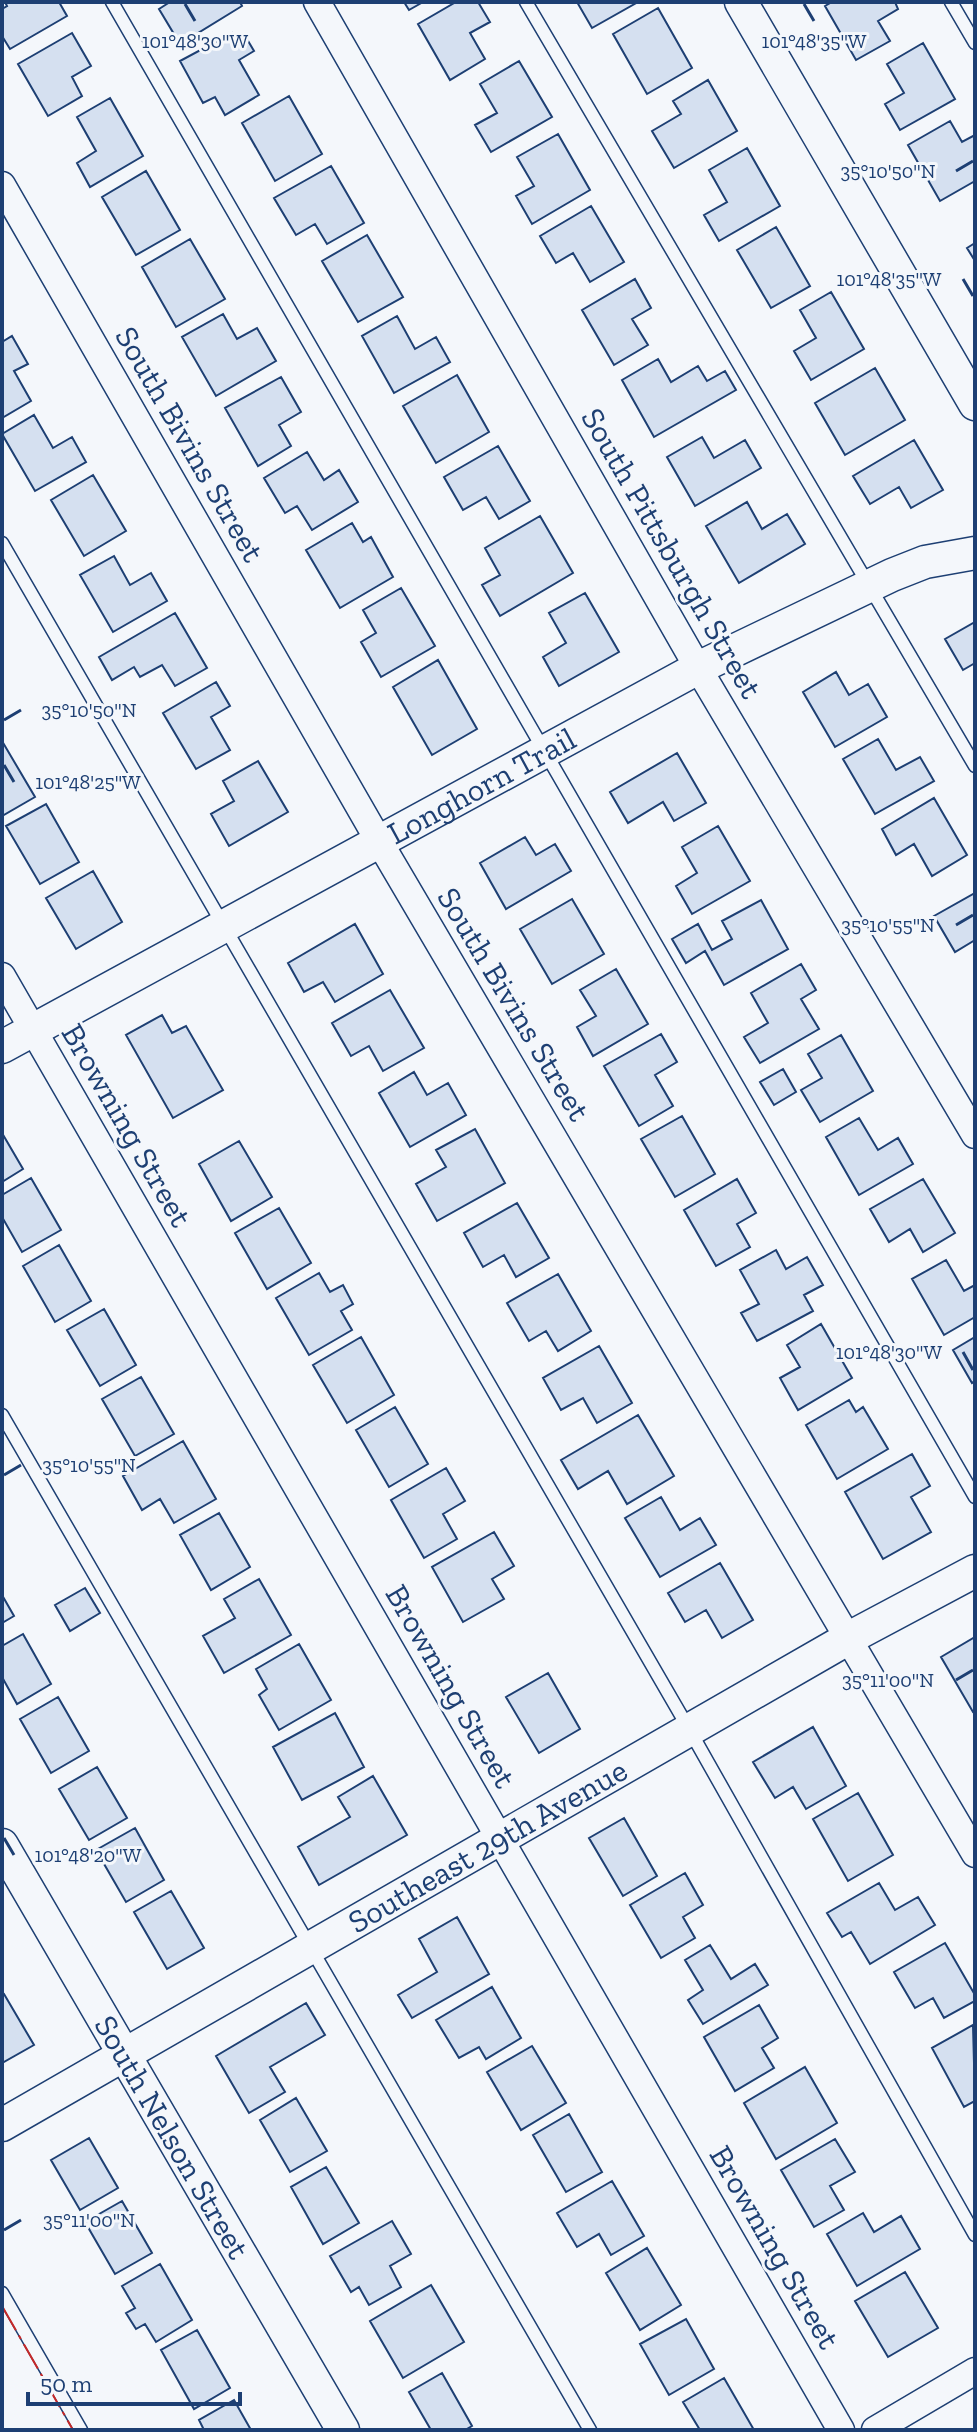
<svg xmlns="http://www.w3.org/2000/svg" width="977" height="2432" viewBox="0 0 977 2432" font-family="'Zilla Slab',serif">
  <rect width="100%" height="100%" fill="#f4f7fb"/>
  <path fill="#d5e0f0" stroke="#1d3f73" stroke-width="2" d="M5,2H59L67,16L10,49L2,36V9L7,6Z
    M170,2H240L242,6L180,44L159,9Z
    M404,2H423L409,10Z
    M456,2H478L490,22L470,33L485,59L450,80L418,24Z
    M577,2H638L592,28Z
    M832,2H895L898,9L878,21L890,41L856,60L825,6Z
    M658,8L692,68L647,94L613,34Z
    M72,33L91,66L72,77L82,96L48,116L18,64Z
    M232,33L235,39L244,34L254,51L239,60L259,95L225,115L215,97L203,103L180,61Z
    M923,43L955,99L900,130L885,104L904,93L887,64Z
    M519,61L552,117L491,152L475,125L497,113L480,84Z
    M708,80L737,131L674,168L652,131L681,114L673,101Z
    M289,96L322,154L275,181L242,123Z
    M110,98L143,156L90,187L77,163L96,151L77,117Z
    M950,121L962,142L975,135V181L940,201L908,145Z
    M558,134L590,190L532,224L516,196L534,186L517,157Z
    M747,148L780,206L719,241L704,215L727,202L709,170Z
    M331,166L364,223L327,244L315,224L296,235L274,198Z
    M146,171L180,230L136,255L102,197Z
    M591,206L624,262L590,282L573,253L556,263L540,236Z
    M776,227L810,286L771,308L737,250Z
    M367,235L403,297L358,322L322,261Z
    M190,239L225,299L176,327L142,267Z
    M975,243V261L967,248Z
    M635,279L651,308L632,319L648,345L614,365L582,310Z
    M831,292L864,349L811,380L794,351L816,338L800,310Z
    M223,314L237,339L257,328L276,361L216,396L182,337Z
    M397,316L415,349L436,337L450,362L394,393L362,336Z
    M12,336L28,364L14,371L31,401L2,418V342Z
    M658,359L671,382L698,366L707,381L725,371L736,390L654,437L622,380Z
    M875,368L905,420L845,455L815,403Z
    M457,375L489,432L436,463L403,406Z
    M281,377L301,412L279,425L291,446L258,466L225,408Z
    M34,415L53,448L72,437L86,462L35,491L2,434Z
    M702,437L714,458L745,440L761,468L695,506L667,457Z
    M914,440L943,490L911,508L899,487L870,504L853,476Z
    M498,446L530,501L499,519L486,497L463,510L444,477Z
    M307,452L324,480L339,470L358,502L312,530L297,506L285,513L264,478Z
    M93,475L126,531L84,556L51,500Z
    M747,502L762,529L787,514L805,544L739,583L706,526Z
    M540,516L573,573L500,616L482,585L500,575L485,548Z
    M352,523L363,542L371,537L393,577L340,608L306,550Z
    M114,556L130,585L151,573L167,601L113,632L80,575Z
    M401,588L435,646L381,677L361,642L376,633L363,610Z
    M585,593L619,652L559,686L543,657L566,643L549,613Z
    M175,613L207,668L175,686L162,665L140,677L134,667L112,680L99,657Z
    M975,622V663L963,670L945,639Z
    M438,660L477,729L432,755L393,687Z
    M836,672L849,695L868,684L887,717L835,747L803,692Z
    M216,682L230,706L211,717L230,750L196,769L163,713Z
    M878,739L896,770L920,757L934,781L875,814L843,759Z
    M2,741L35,797L2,816Z
    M677,753L706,803L674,821L663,802L628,823L610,792Z
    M258,761L288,812L229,846L211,814L234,801L223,781Z
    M934,798L967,855L932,876L914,844L896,855L882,829Z
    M46,804L79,862L40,884L6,826Z
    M718,826L750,881L692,914L676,886L697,873L682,847Z
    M525,837L536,855L555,844L571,871L506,909L480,863Z
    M93,871L122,922L76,949L46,898Z
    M975,893V940L955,952L934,916Z
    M572,899L604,954L552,984L520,929Z
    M761,900L788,949L724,985L705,951L686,963L672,939L698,924L712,950L732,939L722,921Z
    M355,924L383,974L335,1002L323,982L304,992L288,963Z
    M801,964L816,990L801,999L819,1029L760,1063L744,1037L768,1023L751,993Z
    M616,969L648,1024L593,1056L577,1027L596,1016L580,990Z
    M390,990L424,1048L383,1071L369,1046L351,1056L332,1023Z
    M162,1015L172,1033L186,1026L223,1090L173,1118L126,1035Z
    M661,1034L677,1062L655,1075L673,1106L639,1126L604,1066Z
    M841,1035L873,1091L820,1122L801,1090L822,1078L808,1054Z
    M783,1069L796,1092L774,1105L760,1082Z
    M414,1072L427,1095L448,1083L466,1115L410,1147L379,1093Z
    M682,1116L715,1174L675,1197L641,1139Z
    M859,1118L878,1150L898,1138L913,1164L859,1195L826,1137Z
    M475,1129L505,1183L437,1221L416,1184L446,1167L436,1150Z
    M2,1133L23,1169L2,1182Z
    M239,1141L272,1197L231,1221L199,1164Z
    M31,1178L61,1230L22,1252L2,1217V1195Z
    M737,1179L756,1213L737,1224L750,1247L716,1266L684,1210Z
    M923,1179L955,1233L923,1252L910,1229L889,1242L870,1209Z
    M517,1203L549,1258L516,1277L504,1255L483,1267L464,1233Z
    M279,1208L311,1263L267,1289L235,1233Z
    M59,1245L91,1301L55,1322L23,1266Z
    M776,1250L786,1269L807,1257L823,1285L804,1295L813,1311L757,1341L741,1313L759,1304L740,1270Z
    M946,1260L964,1291L975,1285V1317L944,1335L912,1279Z
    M319,1273L330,1292L343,1285L353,1304L341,1311L352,1330L309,1355L276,1298Z
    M558,1274L591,1331L558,1351L546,1331L529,1341L507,1303Z
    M104,1309L136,1365L100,1386L67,1330Z
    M821,1324L852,1378L798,1410L780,1378L800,1367L787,1345Z
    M361,1337L394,1395L347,1423L313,1365Z
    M975,1337V1381L972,1383L953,1350Z
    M599,1346L632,1403L597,1423L583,1398L561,1410L543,1378Z
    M141,1377L174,1434L135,1456L102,1399Z
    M849,1400L856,1412L863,1407L888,1449L837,1479L806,1425Z
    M395,1407L428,1464L389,1487L356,1430Z
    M638,1415L674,1476L627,1504L608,1471L578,1489L561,1460Z
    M183,1441L216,1499L174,1523L160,1499L142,1510L123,1476Z
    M912,1454L930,1486L911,1497L931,1532L883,1559L845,1492Z
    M446,1468L465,1501L443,1514L457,1539L424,1558L391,1500Z
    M661,1497L680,1530L700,1518L716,1545L660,1577L625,1518Z
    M219,1513L250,1567L211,1590L180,1535Z
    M494,1532L514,1566L492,1579L504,1599L463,1622L432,1567Z
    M720,1563L753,1620L722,1638L706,1610L685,1622L668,1593Z
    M259,1579L291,1635L224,1673L203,1636L235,1618L224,1599Z
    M85,1588L100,1613L70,1631L55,1605Z
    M2,1595L14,1616L2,1623Z
    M23,1634L51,1684L17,1704L2,1677V1646Z
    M975,1637V1711L973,1712L941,1657Z
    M299,1644L331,1700L279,1730L259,1695L267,1689L256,1669Z
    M548,1673L580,1729L539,1753L506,1697Z
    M58,1697L89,1751L51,1773L20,1719Z
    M335,1713L364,1767L302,1800L273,1747Z
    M813,1727L846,1786L806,1809L793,1787L775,1798L753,1762Z
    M97,1767L127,1818L89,1840L59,1789Z
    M373,1776L407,1835L319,1885L298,1847L350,1817L338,1797Z
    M858,1793L893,1855L848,1881L813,1819Z
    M624,1818L657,1876L623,1896L589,1838Z
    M135,1828L164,1880L126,1902L96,1850Z
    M685,1873L703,1905L683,1917L695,1938L661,1958L630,1905Z
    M879,1883L895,1910L918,1897L935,1925L870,1964L851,1932L842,1937L827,1913Z
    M171,1891L204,1948L167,1969L134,1912Z
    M457,1917L489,1974L412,2018L398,1995L437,1972L419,1939Z
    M945,1943L975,1995V2001L944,2018L933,1998L915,2008L894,1972Z
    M710,1945L731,1979L755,1964L768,1985L703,2024L688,2000L703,1990L685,1960Z
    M492,1987L521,2038L486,2059L479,2047L459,2058L436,2020Z
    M4,1994L34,2045L2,2063V1995Z
    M306,2003L325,2035L270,2067L285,2092L249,2113L216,2056Z
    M759,2005L778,2038L762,2048L774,2068L735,2091L704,2037Z
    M973,2025L975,2101L964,2107L932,2048Z
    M532,2046L566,2103L521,2130L487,2072Z
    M805,2067L837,2123L776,2159L744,2103Z
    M296,2098L327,2151L290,2172L260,2120Z
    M569,2114L602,2172L566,2192L533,2135Z
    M89,2138L118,2188L80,2210L51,2160Z
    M835,2139L855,2172L830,2186L844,2210L814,2227L781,2170Z
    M326,2167L359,2223L323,2244L291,2187Z
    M612,2181L644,2236L611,2255L599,2234L577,2247L557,2213Z
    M122,2201L152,2253L115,2274L85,2222Z
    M863,2213L874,2232L901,2216L920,2249L857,2286L827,2234Z
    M392,2221L411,2254L390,2266L401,2287L369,2305L359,2287L351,2292L330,2256Z
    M647,2248L681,2305L640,2330L606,2273Z
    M160,2264L192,2320L156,2342L145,2324L136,2329L126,2313L135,2308L122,2286Z
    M905,2272L938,2328L888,2357L855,2301Z
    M431,2285L464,2342L403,2378L370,2321Z
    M686,2319L714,2369L669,2395L640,2344Z
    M197,2330L230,2388L194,2409L161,2350Z
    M442,2373L472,2426L465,2430H431L409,2392Z
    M724,2378L754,2430H700L683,2402Z
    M234,2400L251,2430H204L199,2420Z"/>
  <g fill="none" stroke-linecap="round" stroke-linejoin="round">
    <defs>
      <path id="service" d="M112,2L975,1497
        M526,2L975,766
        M951,2L975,43
        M2,543L689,1729L975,2235
        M2,1415L590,2430
        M2,2293L81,2430"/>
      <path id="minor" d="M317,2L698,668L975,1135
        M2,185L380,843L975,1854
        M2,976L841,2430
        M875,2430L975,2371"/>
      <g id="tertiary">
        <path d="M741,2L975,404"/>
        <path id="s1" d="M2,1047L698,668L892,575L925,562L975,553"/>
        <path id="s2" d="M2,1845L343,2430"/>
        <path id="s3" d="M2,2125L849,1638L975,1571"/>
      </g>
    </defs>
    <use href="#service" stroke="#1d3f73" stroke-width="15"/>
    <use href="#minor" stroke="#1d3f73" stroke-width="29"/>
    <use href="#tertiary" stroke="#1d3f73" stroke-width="35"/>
    <use href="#service" stroke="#f4f7fb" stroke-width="12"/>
    <use href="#minor" stroke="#f4f7fb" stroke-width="26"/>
    <use href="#tertiary" stroke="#f4f7fb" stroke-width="32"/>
    <path stroke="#c62828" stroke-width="2" stroke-dasharray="28 6 4 6" stroke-linecap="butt" d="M2,2306L73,2430"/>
  </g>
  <path fill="none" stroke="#1d3f73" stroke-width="3" d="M185,4L195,21M804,4L814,21M956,171L973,161M963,279L973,296M4,720L21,710M4,765L14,782M956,925L973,915M963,1352L973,1370M4,1475L21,1465M956,1680L973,1670M4,1838L14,1855M4,2230L21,2220"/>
  <g text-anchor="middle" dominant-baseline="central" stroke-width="6" stroke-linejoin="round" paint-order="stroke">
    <g font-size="32" fill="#1d3f73" stroke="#f4f7fb">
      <text transform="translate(190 444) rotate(60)">South Bivins Street</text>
      <text transform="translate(672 553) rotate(60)">South Pittsburgh Street</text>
      <text stroke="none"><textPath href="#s1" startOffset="546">Longhorn Trail</textPath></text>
      <text transform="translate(514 1004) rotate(59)">South Bivins Street</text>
      <text transform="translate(127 1125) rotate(60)">Browning Street</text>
      <text transform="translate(451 1686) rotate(60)">Browning Street</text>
      <text stroke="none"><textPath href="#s3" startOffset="560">Southeast 29th Avenue</textPath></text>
      <text stroke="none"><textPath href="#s2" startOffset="338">South Nelson Street</textPath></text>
      <text transform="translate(775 2247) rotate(60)">Browning Street</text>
    </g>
  </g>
  <g font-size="20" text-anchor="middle" fill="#1d3f73" stroke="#f4f7fb" stroke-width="6" stroke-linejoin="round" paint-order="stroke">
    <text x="195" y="48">101°48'30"W</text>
    <text x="814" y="48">101°48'35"W</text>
    <text x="888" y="178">35°10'50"N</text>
    <text x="889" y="286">101°48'35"W</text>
    <text x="89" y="717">35°10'50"N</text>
    <text x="88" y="789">101°48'25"W</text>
    <text x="888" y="932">35°10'55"N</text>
    <text x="889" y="1359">101°48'30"W</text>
    <text x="89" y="1472">35°10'55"N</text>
    <text x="888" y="1687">35°11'00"N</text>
    <text x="88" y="1862">101°48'20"W</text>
    <text x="89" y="2227">35°11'00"N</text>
  </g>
  <rect width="977" height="2432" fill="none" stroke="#1d3f73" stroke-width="8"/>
  <path d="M28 2392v12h212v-12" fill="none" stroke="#1d3f73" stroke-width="4"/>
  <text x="40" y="2392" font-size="24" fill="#1d3f73" stroke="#f4f7fb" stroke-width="6" paint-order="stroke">50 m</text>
</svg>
